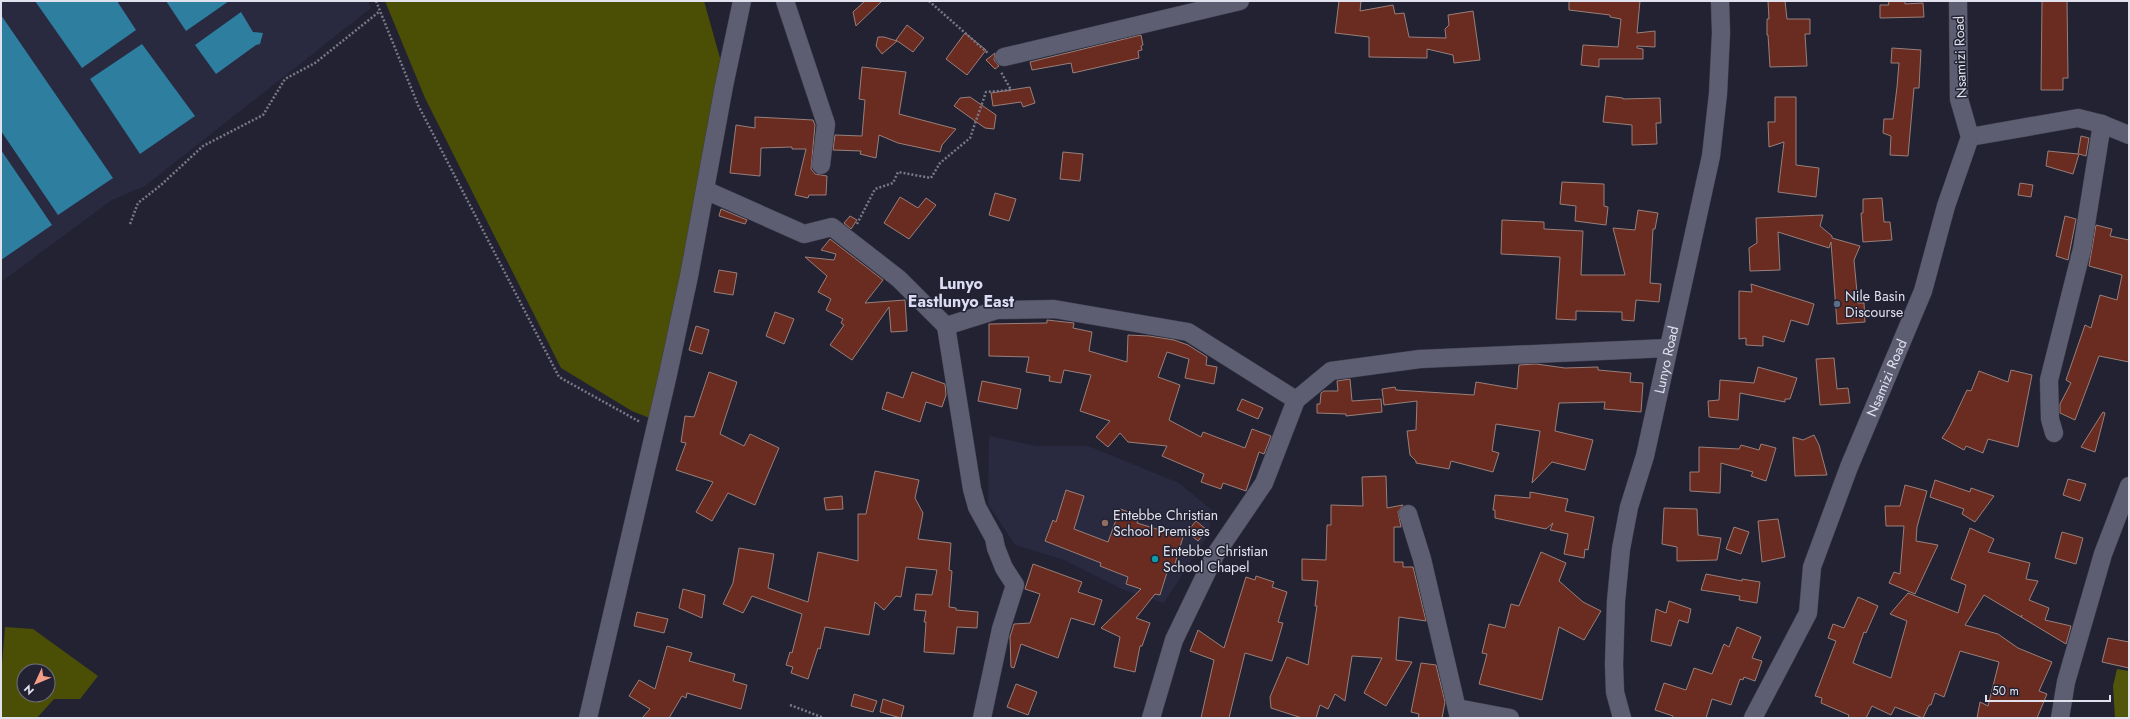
<svg xmlns="http://www.w3.org/2000/svg" width="2130" height="719" viewBox="0 0 2130 719" font-family="Jost,sans-serif">
  <rect width="100%" height="100%" fill="#232233"/>
  <path fill="#292940" d="M1,1H368L371,8L145,186L112,200L1,282Z
    M989,436L1037,446H1088L1179,483L1213,511L1208,535L1164,603L1124,590L1064,560L1015,545L988,504Z"/>
  <path fill="#4a4f05" fill-rule="evenodd" d="M385,1H704L727,83L652,419L632,411L561,368L425,98Z
    M5,627L33,629L98,676L80,699H54L37,718H1V677ZM24,671H48V695H24Z"/>
  <path fill="#51560a" d="M2117,669L2129,671V718H2115L2113,686Z"/>
  <path fill="#2d7e9f" d="M35,1H117L136,30L82,68Z
    M166,1H229L186,31Z
    M241,12L253,32L263,33L260,44L256,45L216,74L195,45Z
    M1,15L113,178L58,215L1,131Z
    M142,44L195,116L140,154L90,79Z
    M1,150L52,225L1,260Z"/>
  <path fill="#6a2c21" stroke="#987f7a" d="M865,1H882L856,26L853,12Z
    M1339,1H1361L1360,11L1393,5L1395,14L1404,13L1409,37L1446,38L1445,29L1449,25L1448,15L1473,11L1480,60L1454,63L1453,55L1427,49V58L1369,57V37L1335,33Z
    M1569,1H1640L1637,33L1655,31V47L1637,46V48L1643,49V59H1599V67L1581,65L1583,45L1618,47L1621,19L1610,17V15L1569,10Z
    M1768,1H1785L1787,19H1810V34H1805L1807,66L1770,67L1768,35H1767V19H1769Z
    M1888,1H1905V4L1923,3L1924,17L1880,18V5H1889Z
    M2042,1H2067L2068,78H2063V90H2041Z
    M907,25L924,38L913,52L896,40Z
    M965,33L986,50L967,75L946,59Z
    M1141,35L1143,45L1141,46L1142,50L1138,51L1139,58L1073,73L1071,63L1032,70L1030,62Z
    M878,37H884L897,41L882,54L876,46Z
    M1892,48L1921,50L1919,88H1914L1908,156L1890,155L1891,136L1883,133L1884,119H1893L1897,87L1899,63H1891Z
    M995,53L994,60L999,66L995,69L986,60Z
    M862,67L906,72L899,114L956,129L942,145L940,152L898,143L879,135L876,158L860,154L861,151L833,150L835,135L862,136L865,100L859,99Z
    M1030,87L1035,103L1023,107L1021,102L993,106L991,93Z
    M1606,96L1623,98V99L1660,98L1661,123H1656L1657,144L1632,145V125L1603,122Z
    M970,97L996,115L994,129L985,128L954,106L960,98Z
    M1775,97H1796V165L1819,168L1816,197L1778,192L1784,142L1769,147L1768,122H1775Z
    M755,117L813,120L815,125L811,169L815,174L827,176L826,195H809L808,198L795,195L806,149H792V147L761,148L760,176L730,173L736,125L755,128Z
    M2081,136L2089,138L2086,156L2079,154L2073,174L2046,166L2048,151L2078,154Z
    M1063,152L1083,154L1080,181L1060,179Z
    M1562,182L1604,184V206L1608,207L1606,225L1575,221L1576,206L1560,204Z
    M2020,183L2033,185L2031,197L2018,195Z
    M995,193L1016,199L1009,221L989,215Z
    M900,197L918,208L926,198L936,205L909,239L884,223Z
    M1882,198L1884,222H1890L1892,240L1863,242L1861,213H1863V199Z
    M721,209L747,220L745,224L719,216Z
    M1638,210L1658,213L1655,229H1653L1650,283L1661,284L1659,302L1636,300L1634,321L1622,320V312L1576,311V320L1556,319L1560,257L1501,254L1502,220L1544,222V229L1583,231L1581,275H1625L1613,228L1635,230Z
    M1823,215L1820,226L1832,236V238L1860,246L1854,260L1858,303H1864L1865,322L1837,324L1831,242L1829,248L1778,232L1780,270L1750,271L1749,248L1757,243L1756,218Z
    M850,216L857,220L851,229L844,223Z
    M2065,216L2076,219L2068,260L2056,256Z
    M2096,225L2112,229L2110,236L2129,240V362L2099,356L2075,420L2060,413V404L2071,383L2066,380L2085,325L2091,328L2100,295L2117,300L2122,275L2089,266Z
    M830,239L883,280L865,303L905,300L907,331L891,332L889,307L852,360L830,345L844,325L841,323L843,319L826,310L831,299L818,292L827,276L805,257L834,260L836,254L821,250Z
    M719,270L737,273L733,295L714,292Z
    M1751,284L1814,304L1808,325L1791,320L1784,342L1763,336V346L1746,345V338L1739,339V291L1752,292Z
    M775,312L794,319L784,344L766,336Z
    M1047,320L1074,323L1073,328L1092,332L1089,351L1127,362L1128,335L1149,336L1174,340L1188,345L1207,357L1206,365L1217,367L1214,384L1185,378L1189,359L1167,352L1158,377L1180,385L1169,420L1201,437L1203,432L1245,448L1252,429L1271,436L1264,454L1259,452L1246,491L1223,483L1221,489L1201,482L1204,474L1162,456L1167,446L1128,442L1120,433L1108,447L1096,437L1110,421L1080,411L1091,375L1064,370L1061,383L1049,381L1050,376L1026,372L1029,357L989,356V324L1047,323Z
    M696,326L709,330L702,354L689,350Z
    M1834,358L1837,389L1848,388L1850,403L1820,405L1816,359Z
    M1536,364L1565,368L1598,367V370L1631,373L1630,382L1643,383L1641,412L1604,409L1605,402L1559,403L1555,431L1593,440L1585,470L1552,462L1532,483L1540,431L1496,424L1492,451L1499,453L1493,472L1451,461L1449,469L1416,463V461L1410,455L1407,431L1416,430L1417,401L1384,405L1382,389L1395,387L1396,390L1474,395L1476,382L1517,389L1519,365Z
    M1758,367L1797,378L1790,399H1785V402L1740,393L1738,420L1709,417L1708,401L1719,400L1720,380L1754,383Z
    M2011,370L2032,375L2018,447L1988,439L1983,453L1966,446L1964,450L1942,438L1950,426L1967,390L1971,391L1979,371L2008,382Z
    M709,372L737,382L720,434L744,446L750,434L779,448L755,505L728,493L712,521L696,512L713,482L676,470L686,443L681,442L685,416L694,417Z
    M912,372L945,384L946,395L942,407L926,402L920,422L882,409L887,392L903,398Z
    M1350,379L1352,401L1381,399L1382,412L1346,416V414L1317,413V404H1320L1321,393L1324,391H1338L1337,381Z
    M982,381L1021,389L1017,409L978,401Z
    M1242,399L1263,408L1258,419L1237,410Z
    M2103,412L2105,413L2095,452L2081,447Z
    M1814,435L1819,445L1827,475L1795,476L1793,437L1803,440Z
    M1761,444L1776,448L1766,481L1751,476L1753,472L1721,463L1720,493L1690,491V472H1699V447L1739,449L1741,445L1759,450Z
    M875,471L919,480L915,498L923,513L918,539L951,543L949,570L952,571L949,607L956,608V610L978,612L977,628L957,627L954,654L924,652L926,622H924L926,611L914,610L916,594L932,595L937,570L906,567L901,597L896,596L884,610L875,602L869,635L825,627L820,649L818,648L808,679L791,673L793,667L786,665L790,652L792,653L802,614L752,596L743,613L723,604L733,583L739,548L774,554L768,588L808,602L818,552L858,561V514H866Z
    M1386,476L1387,508L1403,505L1398,512L1401,527H1394V562H1403V567H1413L1426,621L1399,617L1396,660L1412,662L1386,706L1364,693L1382,658L1352,656L1345,701L1335,694L1328,709L1320,705L1316,718H1302L1271,708L1270,697L1287,657L1308,665L1317,606H1315L1318,581L1302,580V559L1326,560L1327,525H1331V505L1363,506L1362,477Z
    M2068,479L2086,484L2080,501L2063,495Z
    M1935,480L1970,492L1971,488L1994,496L1975,522L1962,514L1964,509L1930,497Z
    M1905,485L1927,491L1917,527L1916,541L1938,545L1915,594L1889,583L1894,572L1900,574L1904,526H1886L1885,506H1900Z
    M1066,490L1084,496L1074,529L1108,542L1120,509L1140,516L1137,523L1183,537L1174,567L1169,566L1160,595L1155,594L1136,618L1150,623L1142,646H1140L1135,672L1114,667L1120,637L1101,628L1141,589L1126,584L1128,577L1100,566L1101,563L1045,541L1053,520L1056,522Z
    M1530,492L1568,499L1565,511L1594,517L1588,550L1585,549L1584,558L1564,554L1568,534L1550,530L1553,523L1546,529L1495,518V510H1493L1495,495L1530,498Z
    M842,496L843,509L826,510L824,498Z
    M1664,508L1697,509L1698,535L1721,538L1717,560L1677,561V547L1662,544Z
    M1778,519L1785,557L1762,562L1758,521Z
    M1196,521L1207,530L1198,541L1187,532Z
    M1734,527L1749,532L1741,554L1726,549Z
    M1970,528L1994,539L1988,552L2030,563L2026,579L2038,581L2029,600L2049,608L2045,620L2071,626L2066,644L2021,617L2022,615L2021,617L1984,595L1965,625L1998,634L2018,648L2052,662L2039,691L2047,694L2037,718H1977L1980,702L1988,706L1999,662L1960,651L1944,697L1935,693L1931,705H1929L1923,718L1895,707L1891,715L1872,706L1866,718H1848L1849,715L1821,703L1822,698L1815,696L1836,641L1828,638L1833,624L1844,628L1858,597L1878,606L1866,633L1864,632L1853,663L1891,678L1907,621L1890,614L1908,593L1958,613L1966,585L1951,579Z
    M2062,532L2083,538L2076,564L2055,558Z
    M1541,552L1566,563L1559,581L1583,602L1601,611L1584,640L1559,627L1542,700L1479,684L1487,654L1482,653L1489,624L1505,628L1511,604L1519,606Z
    M1033,564L1082,582L1078,592L1102,600L1094,625L1071,618L1058,658L1021,644L1014,668L1011,667L1010,637L1014,624L1030,623L1040,594L1025,589Z
    M1706,574L1742,581V579L1760,582L1757,603L1739,600L1740,596L1701,590Z
    M1256,576L1274,582L1272,587L1287,592L1278,622L1283,623L1272,661L1245,653L1229,718H1201L1214,660L1190,651L1198,630L1224,648L1246,577L1255,580Z
    M683,589L705,595L702,618L679,608Z
    M1669,601L1691,609L1688,623L1679,620L1671,646L1651,641L1656,609L1666,613Z
    M637,612L668,619L664,633L634,626Z
    M1737,627L1761,637L1752,658L1762,661L1755,681L1744,677L1743,680L1740,679L1731,705L1712,699L1706,718H1673V716L1655,710L1664,683L1686,690L1694,668L1712,674L1724,644L1729,647Z
    M2108,638L2129,642V668L2102,662Z
    M667,646L692,653L689,661L735,674L733,681L747,685L741,709L687,693L686,698L682,696L669,718H642L650,709L629,696L639,680L655,689Z
    M1421,663L1436,665L1445,702L1442,718H1418L1419,714L1411,712Z
    M1016,684L1037,692L1028,715L1007,707Z
    M854,694L877,701L873,712L851,706Z
    M883,699L904,706L901,718L880,712Z"/>
  <g fill="none" stroke-linecap="round" stroke-linejoin="round">
    <defs>
      <g id="minor">
        <path d="M785,1L826,124L821,165"/>
        <path d="M1004,57L1240,1"/>
        <path d="M1970,137L2078,118L2102,124L2129,135"/>
        <path d="M705,190L804,234L832,227L899,279L946,326L997,310L1054,309L1188,332L1296,400"/>
        <path d="M946,326L972,489L977,507L994,538L996,548L1004,568L1015,585L1001,629L982,718"/>
        <path d="M2054,433L2050,419L2049,380L2082,249L2102,124"/>
        <path d="M1408,514L1422,559L1459,718"/>
        <path d="M1457,708L1510,718"/>
        <path d="M588,718L668,374L689,276L724,86L742,1"/>
        <path d="M1151,718L1174,640L1215,555L1264,483L1296,400L1331,371L1420,359L1668,348"/>
        <path id="s1" d="M1622,718L1615,692L1614,664L1616,601L1621,549L1629,507L1645,456L1711,156L1718,94L1721,33L1720,1"/>
        <path id="s2" d="M1753,718L1808,613L1812,567L1849,467L1923,291L1946,206L1970,137L1959,99L1958,1"/>
        <path d="M2060,718L2066,682L2103,554L2129,486"/>
      </g>
    </defs>
    <use href="#minor" stroke="#3f3f4e" stroke-width="19"/>
    <path stroke="#797988" stroke-width="2.5" stroke-dasharray="2 2" stroke-linecap="butt" d="M376,1L418,105L559,377L640,422
      M929,1L989,54
      M130,224L138,203L161,185L203,146L263,115L285,79L315,63L380,11
      M857,224L875,189L893,183L898,172L931,178L940,163L970,138L986,92L1011,90L1001,72
      M790,705L824,718"/>
    <use href="#minor" stroke="#5e5e72" stroke-width="18"/>
  </g>
  <circle fill="#5c6f8a" stroke="#232233" stroke-width="1.5" cx="1837" cy="304" r="4"/>
  <circle fill="#8d6e63" stroke="#232233" stroke-width="1.5" cx="1105" cy="523" r="4"/>
  <circle fill="#0f9aa8" stroke="#232233" stroke-width="1.5" cx="1155" cy="559" r="4"/>
  <g text-anchor="middle" dominant-baseline="central" stroke-width="3" stroke-linejoin="round" paint-order="stroke">
    <g font-size="14" fill="#e1e2ee" stroke="#232233">
      <text transform="translate(1960 57) rotate(-92)">Nsamizi Road</text>
      <text stroke="none"><textPath href="#s1" startOffset="365">Lunyo Road</textPath></text>
      <text stroke="none"><textPath href="#s2" startOffset="368">Nsamizi Road</textPath></text>
    </g>
    <g font-size="14" fill="#e1e2ee" stroke="#232233" text-anchor="start">
      <text x="1845" y="296">Nile Basin<tspan x="1845" dy="16">Discourse</tspan></text>
      <text x="1113" y="515">Entebbe Christian<tspan x="1113" dy="16">School Premises</tspan></text>
      <text x="1163" y="551">Entebbe Christian<tspan x="1163" dy="16">School Chapel</tspan></text>
    </g>
    <g font-size="16" font-weight="bold" fill="#dcdcf4" stroke="#232233">
      <text x="961" y="283">Lunyo<tspan x="961" dy="18">Eastlunyo East</tspan></text>
    </g>
  </g>
  <rect width="2130" height="719" fill="none" stroke="#e1e2ee" stroke-width="4"/>
  <g transform="translate(36 683) rotate(226)"><circle r="19" fill="#232233" stroke="#6f6f7e"/>
  <path d="M0-3L7 15L0 10L-7 15Z" fill="#f49e88"/>
  <text y="-6" font-size="11" font-weight="bold" text-anchor="middle" fill="#e1e2ee">N</text>
  </g>
  <path d="M1986 695v6h124v-6" fill="none" stroke="#e1e2ee" stroke-width="2"/>
  <text x="1992" y="695" font-size="12" fill="#e1e2ee" stroke="#232233" stroke-width="3" paint-order="stroke">50 m</text>
</svg>
